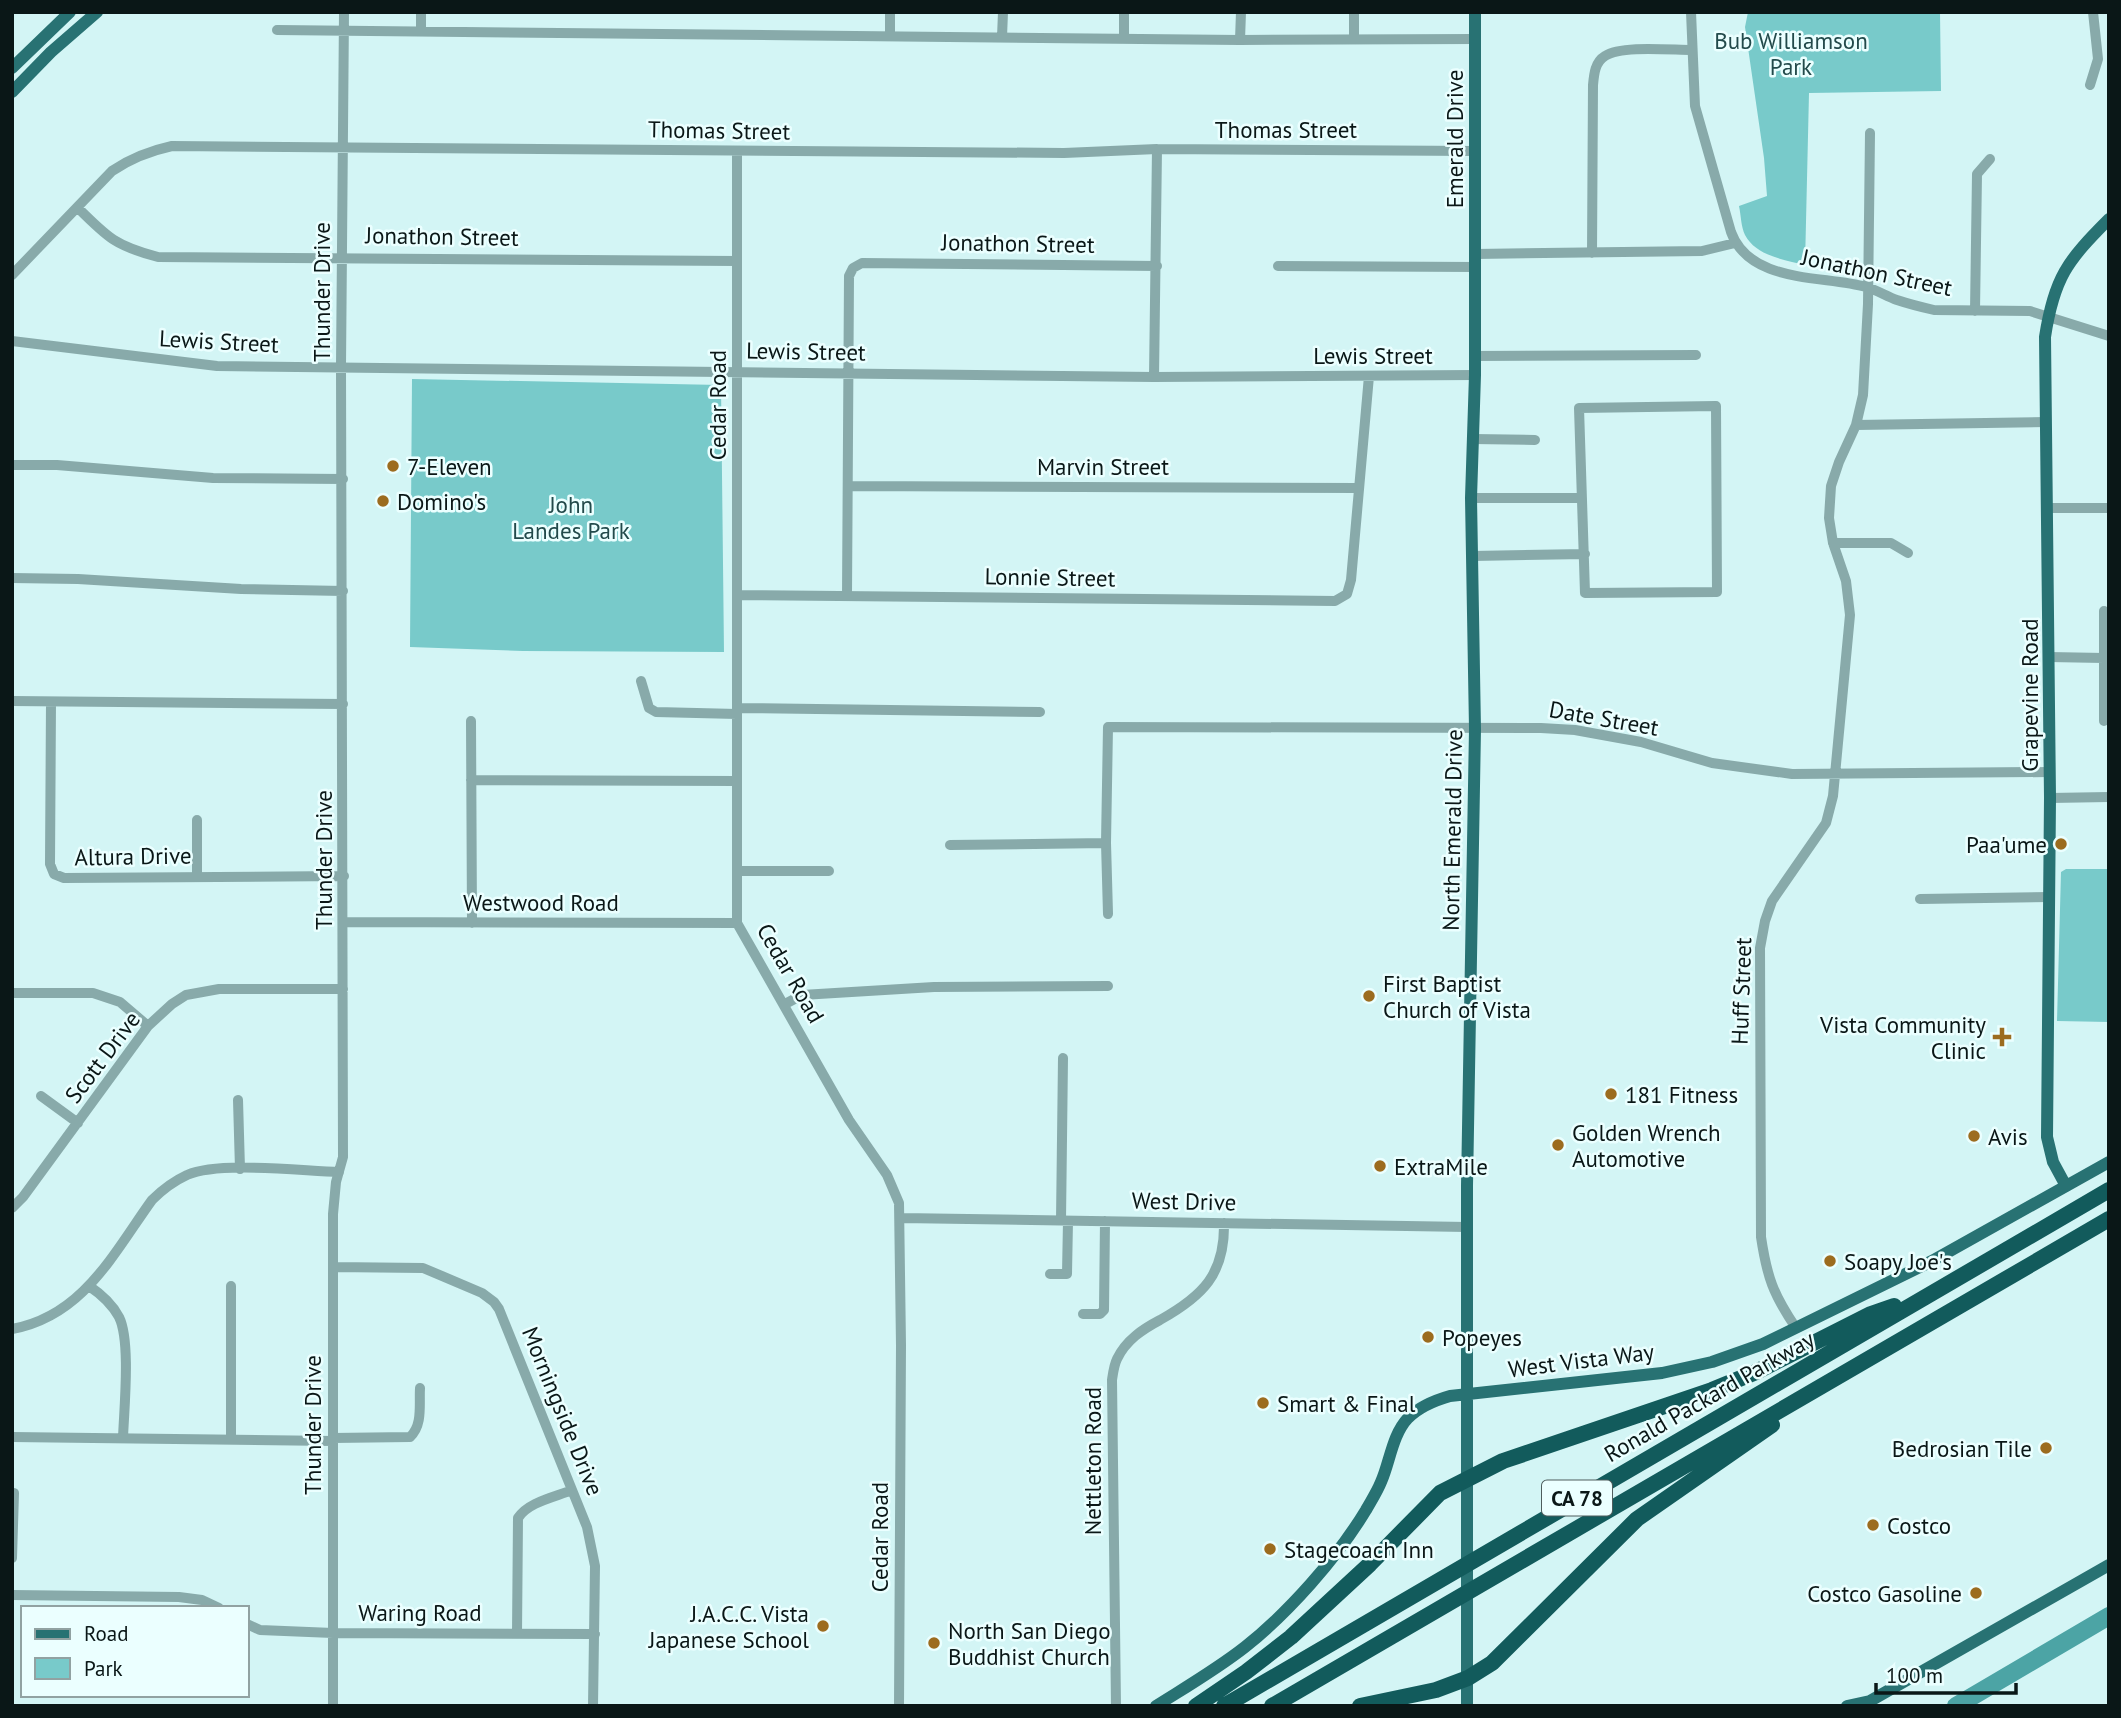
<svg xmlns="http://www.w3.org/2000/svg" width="2121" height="1718" viewBox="0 0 2121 1718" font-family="'PT Sans',sans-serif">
  <rect width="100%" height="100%" fill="#d3f5f5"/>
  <path fill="#78caca" d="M1748,12H1940L1941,91L1809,93L1805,265C1785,260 1756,256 1745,235C1741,227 1741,215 1739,206L1767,196L1764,158L1745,27Z
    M412,379L721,385L724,652L523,651L410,647Z
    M2066,869H2109V1022L2057,1021L2061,872Z"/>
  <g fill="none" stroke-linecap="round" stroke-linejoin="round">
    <path stroke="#4ca4a5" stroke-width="18" d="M1956,1706L2109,1616"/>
    <path stroke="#8aa" stroke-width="10" d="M1124,12V38
      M1354,12V39
      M1691,12L1695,106L1731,232C1750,284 1823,275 1866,287C1877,290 1886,296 1897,300C1909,304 1921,307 1934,310L2030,311L2109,336
      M277,30L1240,40L1475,39
      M421,31V12
      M890,35V12
      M1002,37L1003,12
      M1240,40L1241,12
      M2090,85L2098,59L2093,12
      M737,152V923L849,1120L887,1175L899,1203L901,1345L899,1706
      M78,208C108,238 116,246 158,257L737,261
      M1592,253L1593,85C1594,74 1595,62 1605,56C1621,45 1671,50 1692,50
      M1475,254L1702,251L1735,243
      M1278,266L1475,267
      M12,275L112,171C131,158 149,151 172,146L1064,153L1157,149L1475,151
      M1975,311L1977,174L1990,159
      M12,341L217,366L1154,377L1475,375
      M1475,356L1696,355
      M1154,377L1157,149
      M1716,406L1717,592L1585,593L1579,408Z
      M1856,425L2046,422
      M1473,439L1535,440
      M12,465H57L213,478L343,479
      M848,486L1358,488
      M1471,498H1582
      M2049,508H2109
      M1833,543H1891L1908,553
      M1473,556L1585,554
      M12,578L78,579L241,589L343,591
      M737,595L1335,601L1347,594L1351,580L1369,376
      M847,596L849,276L853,268L862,263L1157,266
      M2104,611V658
      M2049,657L2104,658V721
      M641,681L649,708L656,712L737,714
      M12,701L343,704
      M51,702L50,864L54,874L64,878L344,876
      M737,708L1040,712
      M471,721L472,923
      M471,780L737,781
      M2050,798L2109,797
      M197,820V877
      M950,845L1106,843
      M737,871H829
      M1920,899L2050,897
      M1108,914L1106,843L1108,727L1541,728L1575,730L1641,742L1712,763L1792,774L2049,772
      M344,922L737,923
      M12,993H93L120,1002L148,1026
      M785,1004L802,995L934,987L1108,986
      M41,1096L78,1123
      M238,1100L240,1169
      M12,1208L23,1197L148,1026L172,1004L186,995L219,989H343
      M901,1218L1467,1227
      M1061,1220L1063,1058
      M333,1267L423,1268L482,1293L494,1302L499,1309L587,1527L595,1566L593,1706
      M1050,1274H1067L1068,1221
      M89,1286C101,1294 112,1304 119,1317C131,1341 124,1409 123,1438
      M231,1286V1440
      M1083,1314H1100L1104,1310L1105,1221
      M1796,1328C1773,1294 1767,1277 1761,1237L1760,948L1765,921L1772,901L1826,823L1833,796L1850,615L1846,581L1833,543L1829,518L1831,486L1839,462L1856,425L1863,395L1868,304L1870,133
      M12,1329C83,1316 113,1254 152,1200C162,1190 174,1181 187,1175C220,1161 301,1171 339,1172
      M12,1437L333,1441
      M333,1438L410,1437C423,1425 419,1405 420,1388
      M12,1558L14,1493
      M12,1595L179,1597L202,1600L219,1608
      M247,1624L260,1630L333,1633L595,1634
      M517,1634L518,1518C528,1502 555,1497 572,1490
      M333,1706V1214L336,1182L343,1157L341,366L344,12
      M1116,1706L1112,1380C1113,1373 1114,1365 1117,1359C1126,1340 1143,1329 1160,1320C1203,1296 1225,1274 1224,1223"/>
    <path stroke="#287273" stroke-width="12" d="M12,68L70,12
      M12,92L51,52L97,12
      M2066,1186L2053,1162L2047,1137L2050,798L2045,337C2054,278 2067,261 2109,219
      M1156,1706C1186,1687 1217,1669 1245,1647C1288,1613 1337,1558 1366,1510C1371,1501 1377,1492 1381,1482C1390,1462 1392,1435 1408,1418C1419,1407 1436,1400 1450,1396L1662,1373L1712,1362L1763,1344L1932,1261L2109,1162
      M1467,1706V1186L1475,729L1471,498L1475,375V12
      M1847,1706L1870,1701L2109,1565"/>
    <path stroke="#125b5c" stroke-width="16" d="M1196,1706L1246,1672L1291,1637L1370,1564L1440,1493L1503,1461L1712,1390L1756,1372L1871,1314L1894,1306
      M1224,1706L2109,1190
      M1272,1706L2109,1219
      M1360,1706L1436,1690L1468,1678L1492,1663L1637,1519L1772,1425"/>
  </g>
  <g fill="#9c6c1f" stroke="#ebffff" stroke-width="2.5">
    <circle cx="393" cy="466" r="7"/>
    <circle cx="383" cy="501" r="7"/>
    <circle cx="2061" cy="844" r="7"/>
    <circle cx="1369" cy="996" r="7"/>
    <path d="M1998.5 1026.5h7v7h7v7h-7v7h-7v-7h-7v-7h7z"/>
    <circle cx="1611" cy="1094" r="7"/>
    <circle cx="1974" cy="1136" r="7"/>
    <circle cx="1558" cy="1145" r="7"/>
    <circle cx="1380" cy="1166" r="7"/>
    <circle cx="1830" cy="1261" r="7"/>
    <circle cx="1428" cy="1337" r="7"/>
    <circle cx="1263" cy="1403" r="7"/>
    <circle cx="2046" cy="1448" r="7"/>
    <circle cx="1873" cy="1525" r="7"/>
    <circle cx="1270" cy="1549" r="7"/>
    <circle cx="1976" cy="1593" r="7"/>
    <circle cx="823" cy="1626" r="7"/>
    <circle cx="934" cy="1643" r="7"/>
  </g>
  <g text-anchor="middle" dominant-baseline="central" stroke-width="5" stroke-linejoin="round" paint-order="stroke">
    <rect fill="#ebffff" stroke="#4e5d5d" stroke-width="2" x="1542" y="1480.5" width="70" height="35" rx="5"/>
    <g font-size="21" font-weight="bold" fill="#0a1717">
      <text x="1577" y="1498">CA 78</text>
    </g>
    <g font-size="23" fill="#224a4b" stroke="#ebffff">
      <text x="1791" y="40">Bub Williamson<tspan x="1791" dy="26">Park</tspan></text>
      <text x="571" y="504">John<tspan x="571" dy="26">Landes Park</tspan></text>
    </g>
    <g font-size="23" fill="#0a1717" stroke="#ebffff">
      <text x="1286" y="129">Thomas Street</text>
      <text transform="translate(719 130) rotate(1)">Thomas Street</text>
      <text transform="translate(1454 139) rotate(-90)">Emerald Drive</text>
      <text transform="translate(442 236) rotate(1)">Jonathon Street</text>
      <text transform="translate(1018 243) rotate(1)">Jonathon Street</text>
      <text transform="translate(1877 272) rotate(12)">Jonathon Street</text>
      <text transform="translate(321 292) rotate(-90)">Thunder Drive</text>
      <text transform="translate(219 341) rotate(3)">Lewis Street</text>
      <text transform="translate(806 351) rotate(1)">Lewis Street</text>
      <text x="1373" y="355">Lewis Street</text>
      <text transform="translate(717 405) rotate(-90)">Cedar Road</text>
      <text x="1103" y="466">Marvin Street</text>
      <text transform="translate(1050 577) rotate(1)">Lonnie Street</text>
      <text transform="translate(2029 695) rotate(-90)">Grapevine Road</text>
      <text transform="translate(1604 718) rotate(10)">Date Street</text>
      <text transform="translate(1452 830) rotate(-89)">North Emerald Drive</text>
      <text transform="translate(133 856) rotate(-1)">Altura Drive</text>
      <text transform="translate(323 860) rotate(-90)">Thunder Drive</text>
      <text x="541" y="902">Westwood Road</text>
      <text transform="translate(791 973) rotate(60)">Cedar Road</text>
      <text transform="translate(1741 991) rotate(-88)">Huff Street</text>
      <text transform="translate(102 1057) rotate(-53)">Scott Drive</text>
      <text transform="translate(1184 1201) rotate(1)">West Drive</text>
      <text transform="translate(1581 1360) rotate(-7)">West Vista Way</text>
      <text transform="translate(1709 1396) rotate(-30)">Ronald Packard Parkway</text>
      <text transform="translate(563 1411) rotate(68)">Morningside Drive</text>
      <text transform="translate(312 1425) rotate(-90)">Thunder Drive</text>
      <text transform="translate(1092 1461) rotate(-90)">Nettleton Road</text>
      <text transform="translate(879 1537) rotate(-90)">Cedar Road</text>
      <text x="420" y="1612">Waring Road</text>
    </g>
    <g font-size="23" fill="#0a1717" stroke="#ebffff" text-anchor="start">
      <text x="407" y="466">7-Eleven</text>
      <text x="397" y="501">Domino's</text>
      <text x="2047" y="844" text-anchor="end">Paa'ume</text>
      <text x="1383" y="983">First Baptist<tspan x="1383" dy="26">Church of Vista</tspan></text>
      <text x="1986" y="1024" text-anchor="end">Vista Community<tspan x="1986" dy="26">Clinic</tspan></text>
      <text x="1625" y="1094">181 Fitness</text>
      <text x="1572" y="1132">Golden Wrench<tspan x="1572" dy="26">Automotive</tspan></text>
      <text x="1988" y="1136">Avis</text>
      <text x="1394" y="1166">ExtraMile</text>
      <text x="1844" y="1261">Soapy Joe's</text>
      <text x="1442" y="1337">Popeyes</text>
      <text x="1277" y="1403">Smart &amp; Final</text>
      <text x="2032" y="1448" text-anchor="end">Bedrosian Tile</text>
      <text x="1887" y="1525">Costco</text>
      <text x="1284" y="1549">Stagecoach Inn</text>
      <text x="1962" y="1593" text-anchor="end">Costco Gasoline</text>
      <text x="809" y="1613" text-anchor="end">J.A.C.C. Vista<tspan x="809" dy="26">Japanese School</tspan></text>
      <text x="948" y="1630">North San Diego<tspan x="948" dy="26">Buddhist Church</tspan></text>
    </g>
  </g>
  <rect width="2121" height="1718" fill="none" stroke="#0a1717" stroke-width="28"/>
  <rect x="21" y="1606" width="228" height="91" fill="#ebffff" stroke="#91a2a2" stroke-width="2"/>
  <rect x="35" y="1629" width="35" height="10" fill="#287273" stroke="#91a2a2" stroke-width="2"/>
  <text x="84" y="1641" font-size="21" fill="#0a1717">Road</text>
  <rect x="35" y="1658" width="35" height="21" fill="#78caca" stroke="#91a2a2" stroke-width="2"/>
  <text x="84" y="1676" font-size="21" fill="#0a1717">Park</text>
  <path d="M1876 1683v10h140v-10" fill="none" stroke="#0a1717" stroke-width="3.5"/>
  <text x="1886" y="1683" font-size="21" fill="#0a1717" stroke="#ebffff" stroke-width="5" paint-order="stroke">100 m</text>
</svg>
